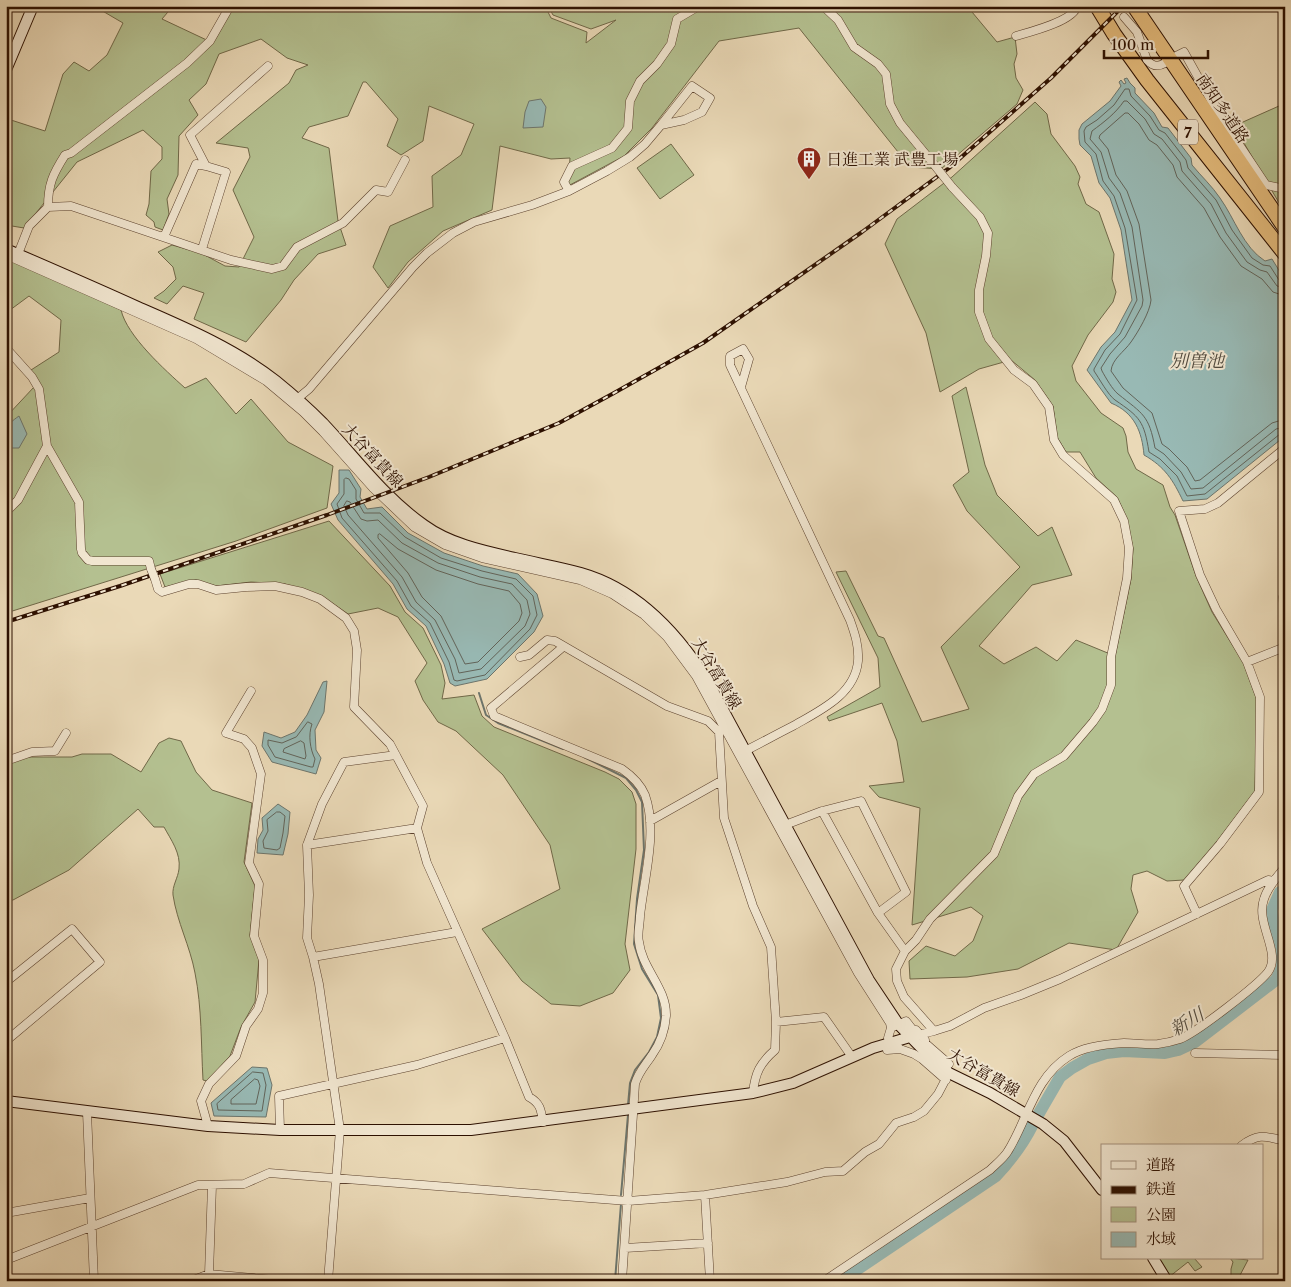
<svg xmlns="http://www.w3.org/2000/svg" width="1291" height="1287" viewBox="0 0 1291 1287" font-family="'Libre Caslon Text','Noto Serif JP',serif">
  <rect width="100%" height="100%" fill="#ead9b7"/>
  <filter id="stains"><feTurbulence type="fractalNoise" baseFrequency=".004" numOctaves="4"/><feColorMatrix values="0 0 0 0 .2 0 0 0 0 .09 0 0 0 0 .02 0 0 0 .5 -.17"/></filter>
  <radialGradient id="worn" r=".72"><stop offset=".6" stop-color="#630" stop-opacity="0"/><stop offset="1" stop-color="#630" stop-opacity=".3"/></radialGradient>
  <path fill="#b4c090" stroke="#706848" d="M94,6H173L162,19L213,43L234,6H545L551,18L587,32L586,43L616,20L591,29L553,15L548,6H967L997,42L1015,37L1017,54L1014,64L1016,78L1023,90L1017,104L941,169L910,167L799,28L719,41L652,128L624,156L568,186L570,158L551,159L500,146L492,210L443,231L408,262L388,288L373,267L390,226L433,207L432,176L461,155L474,124L429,106L423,141L401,155L387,146L398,119L366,82H363L348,116L309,127L302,138L329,148L338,221L346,245L318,254L294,280L281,300L246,342L194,319L204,293L183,286L167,304L154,298L164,291L176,279L173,267L158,252L172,245L201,253L225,266L239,267L254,237L233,190L250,157L248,148L216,143L289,83L296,70L308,65L287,58L261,39L219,54L206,84L189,100L198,115L179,136L178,175L167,199L169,214L163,230L155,227L154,222L146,215L149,204L151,171L162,159V147L143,130L77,162L24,228L6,225V125L11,120L45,131L63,74L74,62L89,71L107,55L123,23Z
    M1035,102L1047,114L1051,134L1075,166L1080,177L1078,184L1086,204L1099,212L1114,254L1112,279L1116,292L1113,302L1088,335L1072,366L1076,381L1101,413L1123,428L1126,436L1128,452L1136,469L1163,485L1170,507L1175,515L1196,576L1212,612L1243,662L1257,700L1255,791L1215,844L1184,880L1167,881L1147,871L1133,875L1131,889L1138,912L1116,950L1069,943L1018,969L967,977L910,979L909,961L926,946L955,956L973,941L983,916L971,907L912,925L920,808L879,797L869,786L904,782L897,741L882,703L829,721L827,717L880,687L878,658L836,572L846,571L878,636L884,638L922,722L969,709L941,647L1020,567L967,511L953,485L969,472L952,396L966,387L985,465L997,495L1038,536L1052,527L1072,575L1032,585L979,646L1004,664L1036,647L1057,661L1076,640L1115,656L1131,579L1133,549L1127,519L1117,497L1096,478L1080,452H1066L1057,437L1053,406L1035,380L1011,360L979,369L940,392L926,333L885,244L897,219L952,177Z
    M1279,106H1285V213L1234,126Z
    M671,144L694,175L660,199L637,168Z
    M6,258L28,267L121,310C127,336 165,370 185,388L206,378L236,414L251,399L288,442L333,466L327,508L236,541L6,613V417L34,387L31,370L59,352L61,320L29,296L6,313Z
    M329,521L390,586L405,612L423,628L441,665L445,683L442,699L474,695L482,716L494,727L605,772L619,779L632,792L636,804V849L625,944L630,970L613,993L580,1006L551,1004L522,981L482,929L560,889L550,845L503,775L456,731L438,722L423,700L415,681L427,663L398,617L378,608L348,614L320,595L285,584L251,582L216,586L196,580L165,587L160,574Z
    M169,738L181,741L196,772L212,790L252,803L244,862L255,886L250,935L259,960L255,1002L241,1027L230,1056L207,1081L203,1080C201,1045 202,1008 195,973C190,946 177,922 173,895C172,886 178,878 179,869C181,853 171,840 164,827H154L138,809L69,870L13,900L6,902V765L26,757H72L82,754H111L141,772L159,743Z
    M1157,1258H1194L1202,1267L1195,1271L1188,1262L1169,1277Z
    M1230,1258L1248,1260L1238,1279L1225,1281L1231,1277V1269L1233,1262Z"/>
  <path fill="#98b9b4" stroke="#6d756c" d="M1127,78L1130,83L1135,88V93L1154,113L1162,127L1168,128L1191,158L1192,165C1201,176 1212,186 1220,198C1235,219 1243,247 1265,261L1272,259L1285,280V436L1207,499L1183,501C1173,480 1165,467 1144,455C1142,432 1135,413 1111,403L1087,370L1101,347L1115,332L1132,300L1121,230L1110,198L1099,183L1091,156L1080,145L1079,139V130L1082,124L1110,101L1121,86L1119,82L1121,80L1124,84L1126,83L1124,79Z
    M541,99L546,107L543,127L523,128L525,112L529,101Z
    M19,416L27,434L19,448H11L6,444C6,428 6,425 19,416Z
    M339,470H349L361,489L360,497L367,509L382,507L408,533L444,553L483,566L518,574L537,594L543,616L534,632L487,679L455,686L450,683L444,664L426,626L407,609L393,584L338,520L331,504L339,493Z
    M327,681L324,712L315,730L316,750L321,758L316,774L272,762L262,746L264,732L281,738L295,732L307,715L323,682Z
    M278,804L290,812L288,834L283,855L257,853L258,839L263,830L262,818Z
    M252,1067L267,1068L272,1085L266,1117L214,1116L211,1103Z"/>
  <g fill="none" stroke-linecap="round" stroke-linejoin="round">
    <path stroke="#62645a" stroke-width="1" d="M1285,282L1279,280L1270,266L1263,265L1252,258L1232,230L1216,200L1188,168L1186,160L1165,133L1159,130L1150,116L1131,96L1129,89H1125L1114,105L1097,120L1086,127L1084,131L1085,142L1096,154L1103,181L1114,196L1125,228L1137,300L1120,334L1105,350L1094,369V371C1099,378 1108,395 1115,400C1140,417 1144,421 1149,452L1160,459L1177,476L1187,496L1205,494L1280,434L1285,433
      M1285,288L1277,286L1267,272L1260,270L1247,262L1226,233L1211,204L1182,171L1180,162L1162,139L1154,134L1145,119L1127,101H1124C1115,114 1104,122 1092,131L1090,139L1101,152L1109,178L1120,193L1132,227L1143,300L1142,306L1125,337L1110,354L1101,368L1102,371C1106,378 1112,389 1118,394C1143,414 1149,415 1155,448L1164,454L1181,472L1191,489L1203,488L1276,429L1285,427
      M1285,296L1273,292L1262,279L1241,266L1220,237L1204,208L1177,177L1173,165L1157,145L1149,140L1139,124L1128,113H1125L1100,135L1099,138L1108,149L1116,175L1127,191L1139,224L1151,300C1150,312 1138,332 1131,342C1124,352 1112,359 1111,371L1123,388L1152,413L1162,444L1169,449L1187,467L1195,481L1200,480L1272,423L1285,419
      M346,478L349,479L356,490V499L364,513H380L405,537L441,558L482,571L516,579L533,596L537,615L530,629L485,675L457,681L454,680L449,662L430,623L411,606L397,581L342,518L337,504L344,494V480Z
      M347,501L350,502L361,519L367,521L378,520L402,543L438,563L480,577L512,584L527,600L530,614L525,626L481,669L459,673L455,659L435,620L416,602L402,577L348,515L344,506Z
      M380,534L398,549L436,570L478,584L509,591L520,604L522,613L519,621L478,662L465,664L441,616L422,597L408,573L378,538V535Z
      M308,722L312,724C308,735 310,749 315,759L313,767H311L275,757L268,745V740L282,743L296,737Z
      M301,741L304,743L306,756L305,759L283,752L284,749Z
      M277,812H280L285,816L283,833L280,848L277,850L264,848L263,841L268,831L267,820Z
      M253,1072L263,1073L266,1085L262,1111L218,1110L217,1104Z
      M255,1079L258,1080L260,1086L256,1104H231V1100Z"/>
    <path stroke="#6d756c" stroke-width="2" d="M479,693L486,715L498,723L563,749
      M584,757L626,778L636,790L642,802L644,850L637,899L634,944L642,969L658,995L661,1018L657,1037L649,1052L635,1070L630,1083L628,1105
      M621,1195L628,1115
      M615,1281L621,1204"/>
    <path stroke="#98b9b4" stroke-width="12" d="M1038,1115L1060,1077L1072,1068L1088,1059L1106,1053L1124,1051L1165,1053L1178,1050L1195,1042L1276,980L1282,967V949L1275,933L1272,910L1280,892
      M840,1281L996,1176C1011,1160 1023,1144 1033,1124"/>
    <path stroke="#c4b192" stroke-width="8" stroke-dasharray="8 4" stroke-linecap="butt" d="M1113,6L1124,17"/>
    <defs>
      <path id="street" d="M823,6L838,20L854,47L878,64L886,74L890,104L900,123L928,157
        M1124,17L1137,32L1147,60C1153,67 1158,67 1165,63
        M1016,36C1030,32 1074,21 1077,6
        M1176,56L1184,52L1218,113L1266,185L1285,189
        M569,191L564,182L572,166L612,148L628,128L630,101L640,81L657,64L671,44L677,19L699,6
        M48,207C48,184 53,174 65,155L71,153L187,63L210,41L230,6
        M164,237L196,164L206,166L190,135L268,66
        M202,249L226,172L206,166
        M18,254L29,226L48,207L71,206L231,260L272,269L283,266L297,247L343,223L376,190L388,192L405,160
        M6,255L196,339L266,381L303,412L323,432L373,488L414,527L445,545L482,558L580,580L612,594L644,615L667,637L696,676L858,973L890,1023L891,1028
        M6,348L32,377L39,389L47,446L79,502L81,549L82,553L88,560L92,561H149L151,569
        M741,387L749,359L743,349L730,356V365L850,620C855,634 859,646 858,661C855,695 819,711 793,726C777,734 761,743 745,751
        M297,399L309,389L413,267L427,253L453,233L474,222L532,205L569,191L607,171L630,157L645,144L661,125L684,120L702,112L710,98L692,86L661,125
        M6,512L18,500L47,446
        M155,579L158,589L162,592L189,584H198L216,590L246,587L275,586L302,592L320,599L346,618L354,631L357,650L354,707L390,744L423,806L417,828L427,863L505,1038L529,1097C540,1103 541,1109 543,1122
        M1285,591L1283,597L1285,621
        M563,647L491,708L494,716L622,769C632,776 640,783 645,795C658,831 644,878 640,916C640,924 637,934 639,942C642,969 667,988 666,1016C665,1030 660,1044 652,1055C645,1066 639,1071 635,1084L622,1281
        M520,657L529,655L547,640L555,641L667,706L708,721L719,732L724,818L753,906L771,947L776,1022L775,1050C760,1063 755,1073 753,1093
        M1247,662L1285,647
        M6,761L32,752L55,751L66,733
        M822,811L878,913L905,951
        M650,821L721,781
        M785,825L822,811L861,801L906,892L878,913
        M307,845L417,828
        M1197,914L1184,886L1220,844L1259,792L1260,697L1247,662L1216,609L1200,575L1179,511L1205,509L1218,503L1285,448
        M313,957L457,932
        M6,982L72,929L100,962L6,1041
        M776,1022L824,1017L852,1057
        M934,1031L950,1026L984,1008L1021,995L1060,979L1268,880L1274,881
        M910,1037L934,1031L904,997L897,981L896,969L905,951L916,940L930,919L994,854L1018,796L1034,774L1064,756L1093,722L1102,709L1111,685V657L1127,578L1129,548L1124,521L1114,500L1063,455L1054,440L1049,407L1033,384L1014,370L989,339L979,312V290L986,256L988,233L980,217L952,187
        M887,1050L900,1049
        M1195,1053L1285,1055
        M946,1080L922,1059L914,1054L900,1049L888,1038L891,1028L906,1021L913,1030H916L925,1040V1043L949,1064
        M87,1112L94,1281
        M208,1126L201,1101L209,1084L236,1056L246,1026L258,1009L263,993V960L254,936L259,884L249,863L261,774L252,748L244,739L226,733L251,691
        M280,1130L279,1096L417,1065L505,1038
        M1241,1146C1258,1133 1265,1136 1285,1141
        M705,1195L710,1281
        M6,1213L90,1198
        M625,1248L708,1243
        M6,1260L198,1185L244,1184L269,1173L628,1201L705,1195L787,1182L825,1172L843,1171L865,1152L879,1144L896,1123L914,1117L924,1111L938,1094L949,1073
        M209,1274L212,1185
        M191,1281L209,1274L285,1281
        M328,1281L340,1130L319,984L313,957L307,938L309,895L307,845L322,804L344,762L396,755
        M824,1281L990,1170C996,1164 1004,1158 1008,1151C1028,1119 1034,1078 1069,1056C1083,1047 1106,1044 1124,1043C1135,1043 1147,1045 1158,1044C1165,1043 1174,1041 1180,1039C1196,1033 1258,985 1268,972C1282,953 1255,923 1264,899C1267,888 1277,877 1285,867"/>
      <path id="secondary" d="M6,70L33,6
        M6,249C50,268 94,287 138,307C184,327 236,349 276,381C292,394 308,408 323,423C356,458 384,497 424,525C450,544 484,551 515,558C536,563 559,567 581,573C637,589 677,632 707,680L869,980L899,1025L934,1061L949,1073L990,1093L1043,1124L1064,1141L1102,1190
        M6,1101L208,1126L280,1130H471L753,1093L793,1083L873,1048L910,1037
        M1153,1258L1167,1281"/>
      <path id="highway" d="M1097,6L1114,34L1147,80L1285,254
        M1134,6L1285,228"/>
    </defs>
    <use href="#street" stroke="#5c422e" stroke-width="9"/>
    <use href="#secondary" stroke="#2d1000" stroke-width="12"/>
    <use href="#highway" stroke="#2d1000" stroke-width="16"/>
    <use href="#street" stroke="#f1e6d0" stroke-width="8"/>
    <use href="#secondary" stroke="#f1e6d0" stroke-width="10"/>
    <use href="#highway" stroke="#e5bc7c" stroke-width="14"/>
    <defs>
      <path id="rail" d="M6,622L120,586L327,515L429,477L559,423L614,393L703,343L862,232L949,168L1051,78L1123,6"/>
    </defs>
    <use href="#rail" stroke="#2d1000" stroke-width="4"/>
    <use href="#rail" stroke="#f1e6d0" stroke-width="2" stroke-dasharray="5.5" stroke-linecap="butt"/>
    <defs>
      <path id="street-bridge" d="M928,157L952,187
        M151,569L155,579"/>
    </defs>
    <use href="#street-bridge" stroke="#5c422e" stroke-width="9" stroke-linecap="butt"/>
    <use href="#street-bridge" stroke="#f1e6d0" stroke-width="8"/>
  </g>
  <defs>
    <symbol id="building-pin" viewBox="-11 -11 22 30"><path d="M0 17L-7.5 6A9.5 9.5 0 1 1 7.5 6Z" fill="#8f2418" stroke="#f1e6d0"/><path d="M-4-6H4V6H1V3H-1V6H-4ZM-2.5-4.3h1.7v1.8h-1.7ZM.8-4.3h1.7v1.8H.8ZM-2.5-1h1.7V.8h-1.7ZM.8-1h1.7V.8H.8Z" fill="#fff"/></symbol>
  </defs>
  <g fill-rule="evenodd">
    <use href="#building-pin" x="795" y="145" width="28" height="38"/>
  </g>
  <g text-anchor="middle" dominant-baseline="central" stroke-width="4" stroke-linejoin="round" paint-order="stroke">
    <rect fill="#f1e6d0" stroke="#68503e" stroke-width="1" x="1178" y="119.5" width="20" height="25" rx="4"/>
    <g font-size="15" font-weight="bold" fill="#2d1000">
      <text x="1188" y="132">7</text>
    </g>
    <g font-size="16" fill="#2d1000" stroke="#f1e6d0">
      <text transform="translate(1223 108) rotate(56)">南知多道路</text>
      <text transform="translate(373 455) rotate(47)">大谷富貴線</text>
      <text transform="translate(717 673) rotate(59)">大谷富貴線</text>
      <text transform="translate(984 1072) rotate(30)">大谷富貴線</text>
    </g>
    <g font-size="16" fill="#2d1000" stroke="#f1e6d0" text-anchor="start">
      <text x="826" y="159">日進工業 武豊工場</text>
    </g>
    <g font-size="18" font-style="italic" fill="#524b3f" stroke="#f1e6d0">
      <text x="1197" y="361">別曽池</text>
      <text transform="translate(1187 1022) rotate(-31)">新川</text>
    </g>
  </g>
  <rect width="1291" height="1287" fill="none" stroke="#ead9b7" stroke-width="25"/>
  <rect x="8" y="8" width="1276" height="1272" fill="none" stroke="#2d1000" stroke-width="2.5"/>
  <rect x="12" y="12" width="1266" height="1262" fill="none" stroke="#2d1000"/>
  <rect x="1101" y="1144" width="162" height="115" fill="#f1e6d0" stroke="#a3907d"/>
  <rect x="1111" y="1161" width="25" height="8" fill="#f1e6d0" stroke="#a3907d"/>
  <text x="1146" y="1170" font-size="15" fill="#2d1000">道路</text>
  <rect x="1111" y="1186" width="25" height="8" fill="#2d1000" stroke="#a3907d"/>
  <text x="1146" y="1194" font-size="15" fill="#2d1000">鉄道</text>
  <rect x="1111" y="1207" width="25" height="15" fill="#b4c090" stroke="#a3907d"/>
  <text x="1146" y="1220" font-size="15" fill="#2d1000">公園</text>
  <rect x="1111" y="1232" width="25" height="15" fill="#98b9b4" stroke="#a3907d"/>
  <text x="1146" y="1244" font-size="15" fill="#2d1000">水域</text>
  <path d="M1104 50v8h104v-8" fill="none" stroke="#2d1000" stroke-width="2.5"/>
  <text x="1111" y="50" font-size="15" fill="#2d1000" stroke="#f1e6d0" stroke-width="4" paint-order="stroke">100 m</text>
  <rect width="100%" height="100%" filter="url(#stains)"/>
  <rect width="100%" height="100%" fill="url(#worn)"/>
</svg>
